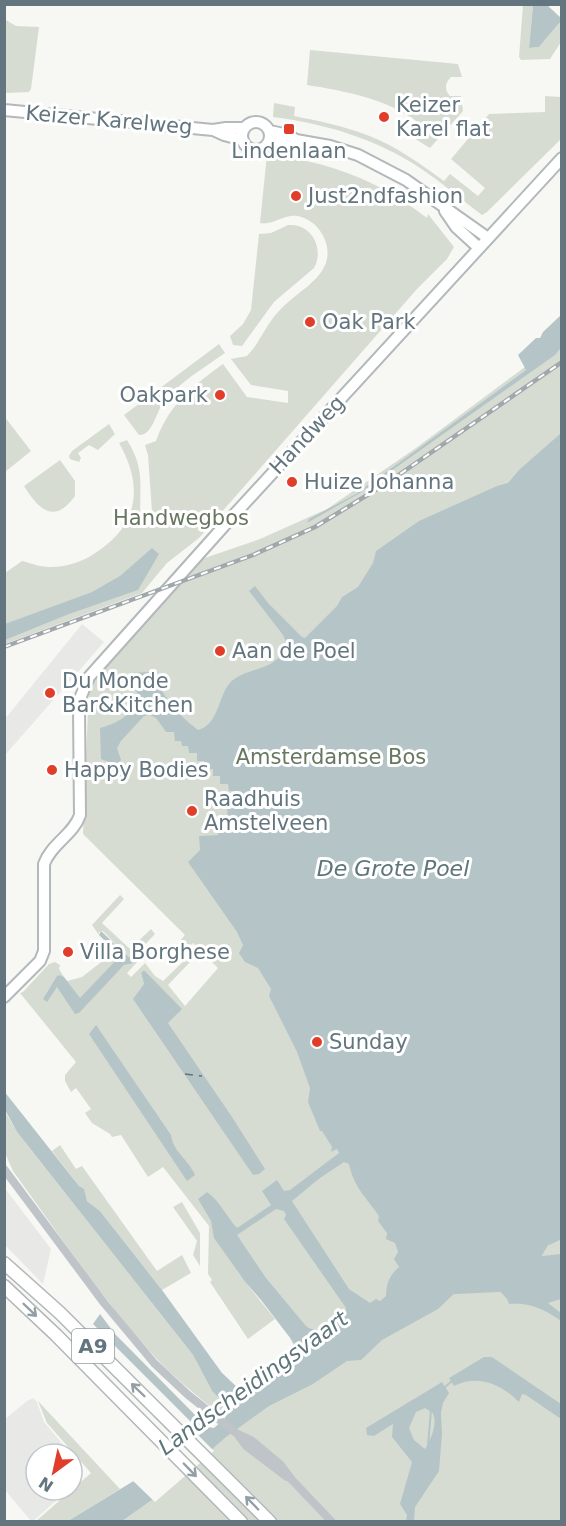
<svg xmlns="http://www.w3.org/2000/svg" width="566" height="1526" viewBox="0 0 566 1526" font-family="'DejaVu Sans',sans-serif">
  <rect width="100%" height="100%" fill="#f7f7f4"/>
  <path fill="#e8e8e7" d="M82,624L104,642L5,755V719Z
    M4,1187L51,1249L43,1284L5,1245Z
    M33,1398L37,1402L44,1422L71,1454H36V1490H68L32,1522L5,1490L4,1420L27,1401Z"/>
  <path fill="#d7dcd3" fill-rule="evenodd" d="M6,4V20L16,26L39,27L31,89L29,92L5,93L4,5Z
    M523,5H533L529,48L539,47L561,21V42L550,59L521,60L519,57Z
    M310,50L458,64L462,77H451C445,83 444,89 450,96H461L463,111L430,148L412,137L419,123C388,99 345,91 307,85Z
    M545,96L561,97V139L487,212L482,215C461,199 441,182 420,168C377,139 323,123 273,117L274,103L295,107L294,116C319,121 343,126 367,135C395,145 420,164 444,181L450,174L478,196L485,188L451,159L489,114L545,112Z
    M267,154C328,162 377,179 427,218L428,214L454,247L447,259L417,289L199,538L167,563L142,593L5,644V573L22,561C30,563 40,567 49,567C69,567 85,561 101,549C140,521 142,483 119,443L127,440C149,475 136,493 142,529L152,512L148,455L145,445L156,441C169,404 193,386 223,364L247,397L288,403V391L251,385L231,359L247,356C260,343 266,324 279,311C298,289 338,275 325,240C321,230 314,222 304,218C287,210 275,226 260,223Z
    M288,225C311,223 325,248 314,268L274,302L242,346L233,345L230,336L243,324L251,310L259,234L271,233Z
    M561,340V1521H122L236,1425L268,1401L298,1357L289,1335L214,1232L246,1283L275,1319L248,1339L210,1282L212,1280L208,1274L209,1226L163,1167L148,1177L121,1135L112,1137L110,1134L92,1123L85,1113L91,1109L76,1088L71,1092L65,1081V1075L76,1062L20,993L23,992L49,964L55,962L60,965L59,969L64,977L60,975L52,985L82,977L109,956L121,968L124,965L131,964L132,961L103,931L99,932V935L92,925L120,895L124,899L102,923L130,949L151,929L155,934L136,954L140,959L127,973L131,977L145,963L155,976L163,981L187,958L191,961L168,985L185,1006L218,968L193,943L186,950L179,942L185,935L83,834L89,686L196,561L260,539L327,509L416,448ZM144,970L181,1009L173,1016L144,984L141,973Z
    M219,344L225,353C204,368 179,382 163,403C156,413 152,436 139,435L124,415Z
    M4,416L31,451L5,472H4Z
    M109,424L115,434L98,450L89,445L78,453L81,458L79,462L70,459L69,456L72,451Z
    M60,460L75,481V496C53,526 38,508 24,486Z
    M4,1110L17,1132L193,1355L212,1391L224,1403L227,1410L225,1418C197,1396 169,1374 146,1347C97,1292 56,1230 13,1171L5,1153Z
    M60,1145L76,1169L82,1166L157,1271L182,1255L191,1273L162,1290L100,1211L87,1201L79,1186L52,1151Z
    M182,1202L200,1233V1266L193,1255L197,1241L173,1207Z
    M38,1401L120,1489L68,1521L35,1522L91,1473L47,1423Z"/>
  <path fill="#b5c5c7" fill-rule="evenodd" d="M533,5H547L561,18V21L539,47L529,48Z
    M561,315V348L555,355L360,493L307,523L309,519L356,494L526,370L518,355L536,338H540L543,332Z
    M561,433L562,1239L549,1245L541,1244L537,1249L538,1254L542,1256L561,1254V1299L548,1303L561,1313V1321C545,1309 529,1302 509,1304L507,1299L496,1287L471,1286L459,1289L438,1309L382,1340L361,1360L347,1361L313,1384L269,1406L226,1437L163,1492L122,1521H68L168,1460L202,1433L93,1324L100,1314L115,1334L207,1427L214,1428L225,1418L227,1410L224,1403L212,1391L193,1355L17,1132L5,1110L4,1091L79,1186L84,1189L87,1201L100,1211L162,1290L222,1373L237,1387L251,1392L255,1390L296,1360L297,1351L294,1343L261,1300L246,1283L214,1238L211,1221L198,1199L207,1192C220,1201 226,1216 237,1228L271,1205L262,1191L277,1180L284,1191L290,1190L339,1153L337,1149L331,1152L332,1147L322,1131H320L308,1102L310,1088L297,1052L269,996L271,989L258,968L245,962L239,953L243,945L237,932L188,862L200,850L199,836L218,835V827H228L227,805L238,804V791H229L228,784H220V776H213V769H204V761H197V753H189L188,746H182L181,741H175L174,732H166L156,718L150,715L144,716L121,741L117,748L121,760L116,765L101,759L100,728C118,723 134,715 138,694L128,681L131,673L150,672C164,695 176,714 198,730C218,725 218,698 229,684C241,670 263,671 276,660C281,656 284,650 287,644L283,635L249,591L255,586L269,604L302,637L305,638L337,606L342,597L358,587L373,563L376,551L419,521L497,486L508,483L519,470ZM344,1162L349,1164C354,1188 366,1197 379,1216L378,1221L387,1233L386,1239L395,1243L398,1252L394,1259L399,1267C390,1274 386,1284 386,1296L380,1301L376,1299L370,1303L349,1289L292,1201L320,1178ZM276,1209L284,1211L286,1215L284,1219L346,1308C341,1321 319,1337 306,1326L266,1278L237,1235Z
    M152,548L159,554L138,590L69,614L5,640V624L92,592L120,576Z
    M101,931L133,961L131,964L124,965L79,1013L75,1014L57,987L47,1002L43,999L57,976L60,975L64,977L80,998L120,956L99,935Z
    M144,970L182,1009L168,1023L232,1117L265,1169L259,1174L253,1175L133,999L144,984L141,973Z
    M96,1025L171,1135C173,1152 189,1160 195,1175L187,1181L89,1034Z
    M484,1357H492L561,1404V1419L526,1395L522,1394L519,1402C501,1384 477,1374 454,1386L449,1378Z
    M442,1382L449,1393L443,1403L441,1413L442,1434L439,1471L415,1507L414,1521H406L407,1515L400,1504L412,1462L392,1437L393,1424L374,1436L367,1435L366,1428ZM425,1408C427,1410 432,1411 433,1414C438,1424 430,1441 425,1449L414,1440L409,1428L416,1412Z"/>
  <path fill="#f7f7f4" d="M197,1434L214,1451L155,1502L131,1479L166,1458Z"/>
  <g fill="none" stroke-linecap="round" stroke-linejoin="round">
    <path stroke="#b5c5c7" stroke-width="2" d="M444,1388L453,1380
      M428,1446L431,1410"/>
    <path stroke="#b5c5c7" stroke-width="9" d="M532,1263L562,1214
      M446,1290L508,1287"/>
    <path stroke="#5e7679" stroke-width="1.5" stroke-dasharray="8 6" stroke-linecap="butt" d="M185,1074L202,1076"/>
    <defs>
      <path id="major" d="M4,110L213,130L226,128H244
        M242 136a14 14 0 1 1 28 0a14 14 0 1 1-28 0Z
        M213,130L224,135L243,140
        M270,131L288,135L296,140L330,146L358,155L406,180L488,238
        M269,142L288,143L296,140
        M445,211L456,227L479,248
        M4,997L40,961L44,951V864C51,844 74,834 80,815L79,708L81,696L89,677L232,517L562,158"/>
      <path id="highway" d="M4,1263L60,1313L270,1522
        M4,1286L56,1335L241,1522"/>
    </defs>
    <use href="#major" stroke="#b2b8bb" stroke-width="14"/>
    <use href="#highway" stroke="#b2b7ba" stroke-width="15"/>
    <path stroke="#bec4c7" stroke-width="8" d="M4,1169L104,1303L154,1363L187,1394L236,1433L251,1440L280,1464L292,1480L332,1522
      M238,1435L246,1446L287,1477"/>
    <use href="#major" stroke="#fff" stroke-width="10"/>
    <use href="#highway" stroke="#fff" stroke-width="12"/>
    <defs>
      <path id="rail" d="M4,647L253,555L315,527L387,483L562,362"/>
    </defs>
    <use href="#rail" stroke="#a0a8ac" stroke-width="4.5"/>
    <use href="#rail" stroke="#fff" stroke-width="2" stroke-dasharray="7" stroke-linecap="butt"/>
  </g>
  <defs><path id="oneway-shaft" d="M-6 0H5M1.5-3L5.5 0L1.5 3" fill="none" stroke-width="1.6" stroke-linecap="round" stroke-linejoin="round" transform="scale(1.5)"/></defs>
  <g stroke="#929fa5">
    <use href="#oneway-shaft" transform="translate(30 1310) rotate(44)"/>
    <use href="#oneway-shaft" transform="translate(138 1390) rotate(-136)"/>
    <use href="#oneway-shaft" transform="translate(190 1470) rotate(46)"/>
    <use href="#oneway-shaft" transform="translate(252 1503) rotate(-134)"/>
  </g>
  <g fill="#e03d2b" stroke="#fff" stroke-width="2">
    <circle cx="384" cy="117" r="6"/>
    <rect x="283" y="123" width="12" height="12" rx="3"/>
    <circle cx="296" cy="196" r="6"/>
    <circle cx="310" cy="322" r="6"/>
    <circle cx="220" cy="395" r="6"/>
    <circle cx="292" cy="482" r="6"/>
    <circle cx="220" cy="651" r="6"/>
    <circle cx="50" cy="693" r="6"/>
    <circle cx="52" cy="770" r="6"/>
    <circle cx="192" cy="811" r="6"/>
    <circle cx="68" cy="952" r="6"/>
    <circle cx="317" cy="1042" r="6"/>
  </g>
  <g text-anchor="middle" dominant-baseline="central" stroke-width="6" stroke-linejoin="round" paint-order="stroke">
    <rect fill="#fff" stroke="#929fa5" stroke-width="1.5" x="72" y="1329" width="42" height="34" rx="4.5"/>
    <g font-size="20" font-weight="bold" fill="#63767f">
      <text x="93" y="1346">A9</text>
    </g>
    <g font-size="21" fill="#63767f" stroke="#fff" text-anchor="start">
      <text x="396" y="105">Keizer<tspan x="396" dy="24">Karel flat</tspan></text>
      <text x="289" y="151" text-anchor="middle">Lindenlaan</text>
      <text x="308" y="196">Just2ndfashion</text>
      <text x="322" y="322">Oak Park</text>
      <text x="208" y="395" text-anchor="end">Oakpark</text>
      <text x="304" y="482">Huize Johanna</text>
      <text x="232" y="651">Aan de Poel</text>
      <text x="62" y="681">Du Monde<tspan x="62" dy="24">Bar&amp;Kitchen</tspan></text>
      <text x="64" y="770">Happy Bodies</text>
      <text x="204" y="799">Raadhuis<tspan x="204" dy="24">Amstelveen</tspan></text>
      <text x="80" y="952">Villa Borghese</text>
      <text x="329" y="1042">Sunday</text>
    </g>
    <g font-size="21" fill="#63767f" stroke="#fff">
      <text transform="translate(109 120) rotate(5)">Keizer Karelweg</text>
      <text transform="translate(307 435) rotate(-47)">Handweg</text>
    </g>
    <g font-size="21" fill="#687761" stroke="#fff">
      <text x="181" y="518">Handwegbos</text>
      <text x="331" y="757">Amsterdamse Bos</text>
    </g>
    <g font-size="22" font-style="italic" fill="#5e7679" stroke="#fff">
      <text x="393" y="868">De Grote Poel</text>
      <text transform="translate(253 1383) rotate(-36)">Landscheidingsvaart</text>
    </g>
  </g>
  <rect width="566" height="1526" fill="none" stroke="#63767f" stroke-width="12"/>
  <g transform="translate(54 1472) rotate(213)"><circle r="28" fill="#ffffff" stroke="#c1c8cc" stroke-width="1.5"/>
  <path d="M0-4.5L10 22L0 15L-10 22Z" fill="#e03d2b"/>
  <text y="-9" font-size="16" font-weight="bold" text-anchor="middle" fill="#63767f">N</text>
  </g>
</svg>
